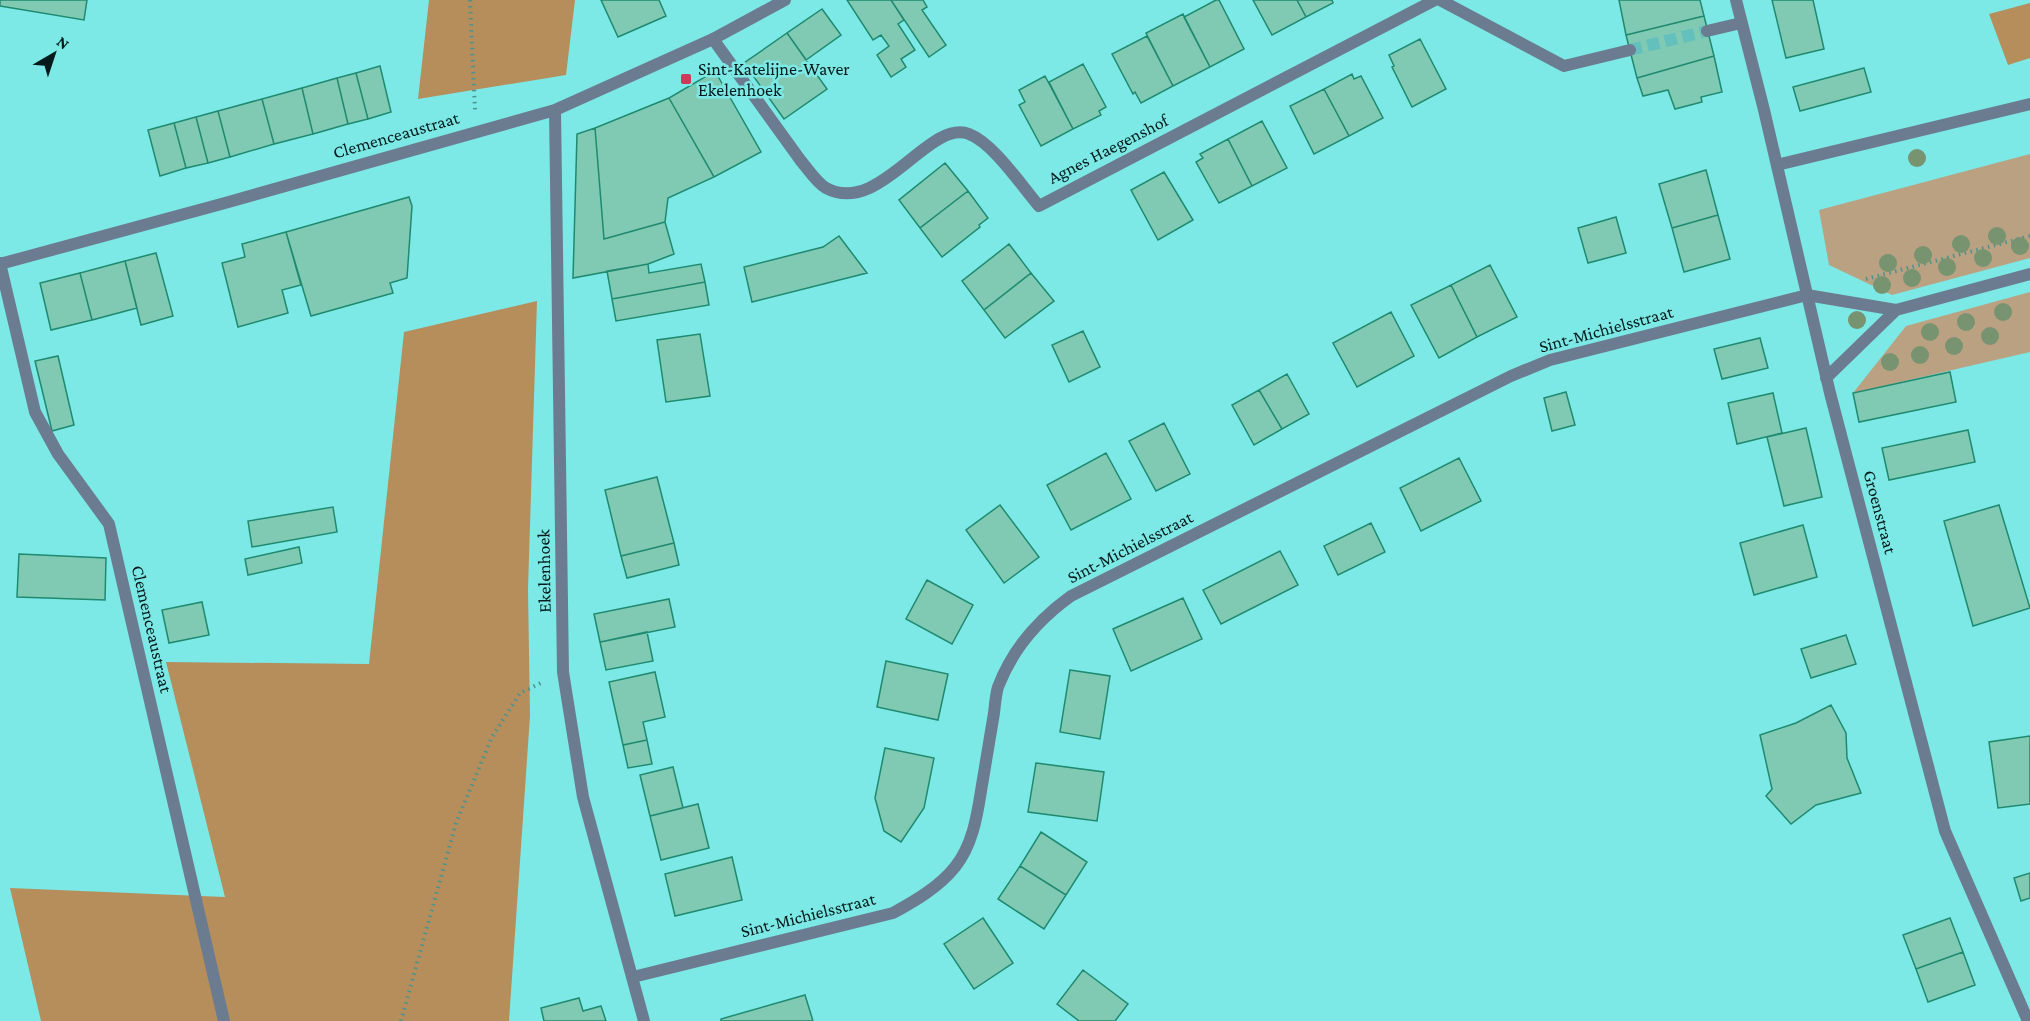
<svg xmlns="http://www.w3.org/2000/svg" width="2030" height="1021" viewBox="0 0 2030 1021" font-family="'Crimson Pro',serif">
  <rect width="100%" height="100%" fill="#7ce9e6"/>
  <path fill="#baa181" d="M2030,154V258L1892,295L1829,265L1819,210Z
    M2030,292V352L1853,393L1906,326Z"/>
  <path fill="#b58e5c" d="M429,0H575L566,75L418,99Z
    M2030,3V58L2008,65L1989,14Z
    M537,301L528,589L530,716L509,1021H41L10,888L225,897L166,662L369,664L404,332Z"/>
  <path fill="#80cab3" stroke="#1e8a70" stroke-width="1.5" d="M0,0H87L84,20L0,6Z
    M601,0H659L666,16L618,37Z
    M847,0H891L904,20L898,24L915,50L901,59L906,67L891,77L877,55L889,46L881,35L873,40Z
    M891,0H923L927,7L922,10L946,45L929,57Z
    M1216,0H1219L1244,49L1210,67L1184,17Z
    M1253,0H1297L1306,17L1272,35Z
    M1297,0H1332L1333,3L1306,17Z
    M1619,0H1700L1704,16L1626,35Z
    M1772,0H1813L1824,49L1786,58Z
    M822,9L841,35L806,60L787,33Z
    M1183,14L1210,67L1173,86L1146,33Z
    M1704,16L1714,56L1637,78L1626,35Z
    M787,33L827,89L784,119L744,63Z
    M1147,36L1173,86L1141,103L1135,92L1133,94L1112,54Z
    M1420,39L1446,89L1412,107L1392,67L1394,66L1389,55Z
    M1714,56L1722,92L1701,97L1702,102L1675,109L1668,90L1643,96L1637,78Z
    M1083,64L1106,107L1099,111L1101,115L1073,129L1049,82Z
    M380,66L391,112L368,119L356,73Z
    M1864,68L1871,92L1800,111L1793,87Z
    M715,71L761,152L714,177L669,98Z
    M356,73L368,119L348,124L337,78Z
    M1352,74L1354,79L1361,76L1383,118L1349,136L1324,89Z
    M1045,76L1073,129L1041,146L1019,105L1025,102L1019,90Z
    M337,78L348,124L313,134L302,88Z
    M302,88L313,134L274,144L262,99Z
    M1324,89L1349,136L1314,154L1290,106Z
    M669,98L714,177L668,198L665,222L604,239L595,128Z
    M262,99L274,144L230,157L218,111Z
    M218,111L230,157L208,163L196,117Z
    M196,117L208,163L186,168L174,123Z
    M1262,121L1287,168L1252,186L1228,139Z
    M174,123L186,168L160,176L148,130Z
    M595,128L604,239L665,222L674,254L648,264L573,278L577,134Z
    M1228,139L1252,186L1219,203L1196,162L1203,158L1200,154Z
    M945,163L968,191L920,228L899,200Z
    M1706,170L1718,215L1672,228L1659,184Z
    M1164,172L1193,220L1158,240L1131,190Z
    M968,191L988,218L979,225L980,227L942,257L920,228Z
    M409,197L412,206L407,278L390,283L393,293L311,316L286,232Z
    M1718,215L1730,259L1684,272L1672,228Z
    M1616,217L1626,253L1588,263L1578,228Z
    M286,232L301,285L282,290L288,313L238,327L222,263L245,257L242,244Z
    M839,236L867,273L752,302L744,267L823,247Z
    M1009,244L1031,273L984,310L962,281Z
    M156,253L173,316L141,325L125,261Z
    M125,261L137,308L92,320L80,273Z
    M648,264L649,273L701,264L705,282L612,299L607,271Z
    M1490,265L1517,317L1477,337L1451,285Z
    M80,273L92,320L51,330L40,283Z
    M1031,273L1054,301L1005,338L984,310Z
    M705,282L709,305L616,321L612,299Z
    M1451,285L1477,337L1439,358L1411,305Z
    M1391,312L1414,356L1357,387L1333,343Z
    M1083,331L1100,367L1069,382L1052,345Z
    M700,334L710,396L666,402L657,340Z
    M1760,338L1768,368L1722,379L1714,349Z
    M58,356L74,425L52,431L35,361Z
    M1950,372L1956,402L1859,422L1853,393Z
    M1287,374L1309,414L1282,429L1259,390Z
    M1259,390L1282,429L1254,445L1232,405Z
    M1566,392L1575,425L1552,431L1544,398Z
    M1773,393L1782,433L1737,444L1728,403Z
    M1164,423L1190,474L1156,491L1129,441Z
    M1806,428L1822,497L1784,506L1767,437Z
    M1968,430L1975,462L1889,480L1882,448Z
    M1106,453L1131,499L1071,530L1047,485Z
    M1459,458L1481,501L1421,531L1400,488Z
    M657,477L674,543L621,556L605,490Z
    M1000,505L1039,557L1004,583L966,530Z
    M1999,505L2030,608L1973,626L1944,521Z
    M333,507L337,532L252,547L248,521Z
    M1371,523L1385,552L1338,575L1324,546Z
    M1803,525L1817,577L1754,595L1740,543Z
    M674,543L679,565L627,578L621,556Z
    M299,547L302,563L248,575L245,559Z
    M1280,551L1298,585L1221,624L1203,590Z
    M19,554L106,558L105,600L17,597Z
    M927,580L973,605L952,644L906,619Z
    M1183,598L1202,639L1131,671L1113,629Z
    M669,599L675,627L600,642L594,614Z
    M202,602L209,635L169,643L162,610Z
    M647,632L653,661L606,670L600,642Z
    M1846,635L1856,664L1811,678L1801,649Z
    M886,661L948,674L938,720L877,707Z
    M1070,670L1110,676L1100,739L1060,732Z
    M655,672L665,717L643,722L647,740L623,745L609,682Z
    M1831,705L1846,733L1847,758L1861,793L1816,805L1791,824L1766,796L1772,789L1760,735L1796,723Z
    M2030,736V804L1998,808L1989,742Z
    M647,740L652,764L628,768L623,745Z
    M885,748L934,758L924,808L901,842L884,831L875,798Z
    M1036,763L1104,772L1097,821L1028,812Z
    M673,767L683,808L650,816L640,775Z
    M698,804L709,848L661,860L650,816Z
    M1041,832L1087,862L1066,895L1020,866Z
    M732,857L742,900L675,916L665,874Z
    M1020,866L1066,895L1044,929L998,899Z
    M2030,873V898L2021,901L2014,878Z
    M983,918L1013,963L974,989L944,944Z
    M1950,918L1963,952L1916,969L1903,935Z
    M1963,952L1975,985L1928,1002L1916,969Z
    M1083,970L1128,1004L1115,1021H1079L1057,1004Z
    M805,995L813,1021H721V1019Z
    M579,998L583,1011L601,1006L606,1021H544L541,1008Z"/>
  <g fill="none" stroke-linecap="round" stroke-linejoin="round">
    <path stroke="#64c0bd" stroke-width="12" stroke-dasharray="12 6" stroke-linecap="butt" d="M1630,50L1707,31"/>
    <path stroke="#4a9391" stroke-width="4" stroke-dasharray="1.5 4.5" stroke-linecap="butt" d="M470,0L475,110
      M1866,279L2030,236
      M401,1021L456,823L492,737L520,693L541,683"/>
    <path stroke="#6c7c90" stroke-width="12" d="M713,39L801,161
      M1777,165L2030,104
      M1807,295L1896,310L2030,274
      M1826,378L1896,310"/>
    <path stroke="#6c7c90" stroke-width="12" d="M1440,0L1564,66L1630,50
      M1736,0L1764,110L1830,393L1945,831L2028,1021
      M1707,31L1741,23
      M555,110L563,672L583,797L644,1021
      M801,161C808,169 817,183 826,188C880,217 929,118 969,134C993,143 1021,185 1039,206L1435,0
      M0,263L35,412L58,454L109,524L224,1021
      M0,264L225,203L555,110L713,39L785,0
      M633,977L893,913C915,901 939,887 955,867C972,846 977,817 981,791C985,767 989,743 993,719C995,709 995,697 998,687C1012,650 1039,619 1071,596L1511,376L1550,360L1807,295"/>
  </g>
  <g fill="#789370">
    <circle cx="1917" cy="158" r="9"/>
    <circle cx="1997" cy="236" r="9"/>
    <circle cx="1961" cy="244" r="9"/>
    <circle cx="2020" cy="246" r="9"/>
    <circle cx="1923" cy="255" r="9"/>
    <circle cx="1983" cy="258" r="9"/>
    <circle cx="1888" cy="263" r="9"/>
    <circle cx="1947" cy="267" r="9"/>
    <circle cx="1912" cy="278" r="9"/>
    <circle cx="1882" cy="285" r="9"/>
    <circle cx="2003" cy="312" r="9"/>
    <circle cx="1857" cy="320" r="9"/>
    <circle cx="1966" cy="322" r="9"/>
    <circle cx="1930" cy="332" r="9"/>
    <circle cx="1990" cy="336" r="9"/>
    <circle cx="1954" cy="346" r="9"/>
    <circle cx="1920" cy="355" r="9"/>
    <circle cx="1890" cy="362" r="9"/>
  </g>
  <rect fill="#ca3a59" stroke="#7ce9e6" stroke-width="2" x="680" y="73" width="12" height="12" rx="3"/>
  <g text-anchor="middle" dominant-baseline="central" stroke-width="5" stroke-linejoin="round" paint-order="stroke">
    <g font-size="18" fill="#031b1a" stroke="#7ce9e6" text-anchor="start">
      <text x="698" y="69">Sint-Katelijne-Waver<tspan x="698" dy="21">Ekelenhoek</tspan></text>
    </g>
    <g font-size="18" fill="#031b1a" stroke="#7ce9e6">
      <text transform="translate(396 135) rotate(-16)">Clemenceaustraat</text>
      <text transform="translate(1108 149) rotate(-27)">Agnes Haegenshof</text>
      <text transform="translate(1606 329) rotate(-15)">Sint-Michielsstraat</text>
      <text transform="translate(1880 512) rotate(75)">Groenstraat</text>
      <text transform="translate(1130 547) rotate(-27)">Sint-Michielsstraat</text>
      <text transform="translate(544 571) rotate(-91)">Ekelenhoek</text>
      <text transform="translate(152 629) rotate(77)">Clemenceaustraat</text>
      <text transform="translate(808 915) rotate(-14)">Sint-Michielsstraat</text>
    </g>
  </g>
  <g transform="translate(54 54) rotate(39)" stroke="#7ce9e6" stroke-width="4.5" paint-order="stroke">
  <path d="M0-4.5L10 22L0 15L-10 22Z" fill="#031b1a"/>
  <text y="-9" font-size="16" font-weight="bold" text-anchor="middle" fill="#031b1a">N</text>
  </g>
</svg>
